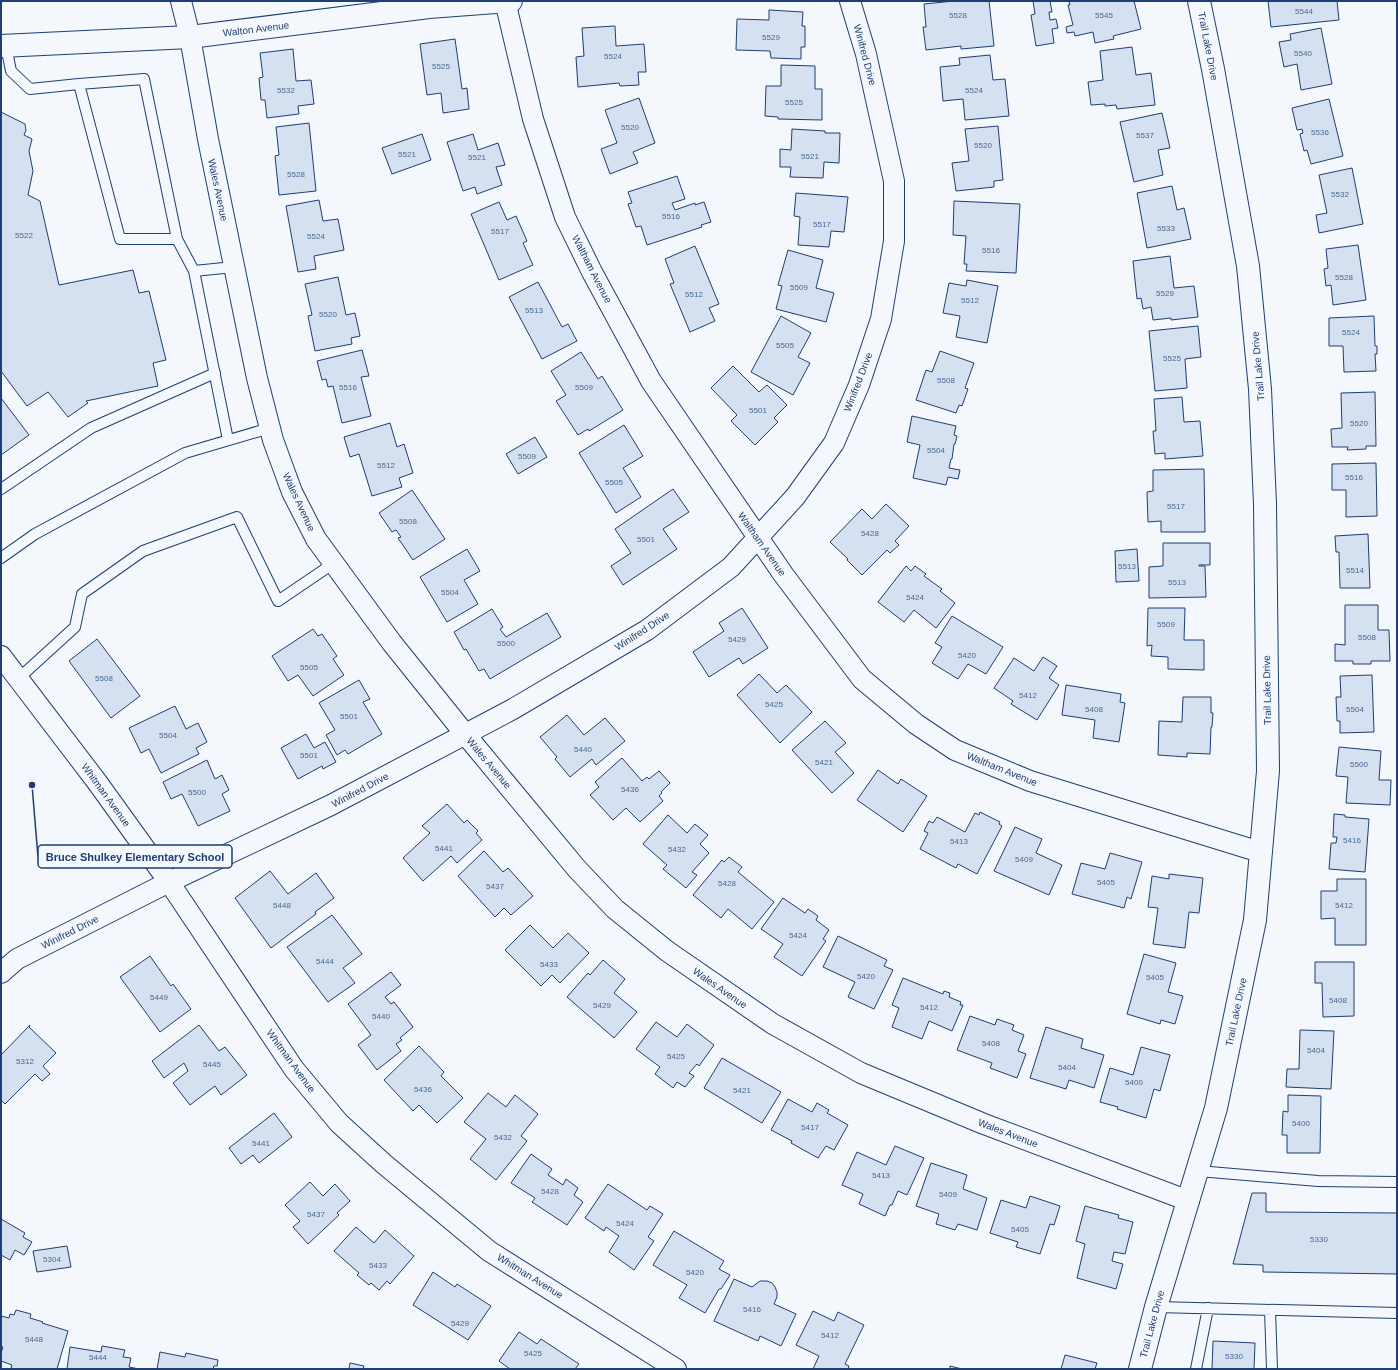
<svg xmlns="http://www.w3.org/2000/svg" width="1398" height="1370" viewBox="0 0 1398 1370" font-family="Helvetica,sans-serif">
  <rect width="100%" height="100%" fill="#f4f7fb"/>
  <path fill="#d5e0f0" stroke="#1d3f73" d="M954,1H989L994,46L961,49V46L926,50L923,27H926L924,4Z
    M1033,1H1050L1052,12H1049L1050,20L1056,19L1058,28L1052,29L1054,43L1036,46L1031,15L1035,14Z
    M1069,1H1134L1141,29L1113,36L1114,39L1095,43L1093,32L1075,36L1074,32L1067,33L1066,27L1073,25L1068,5H1070Z
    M1268,1H1337L1339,20L1271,27Z
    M769,10L803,12L802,26H805V47H801V59L771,58L770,51L736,50L737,19L769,20Z
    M615,26L616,46L644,44L646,72H638L639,85L620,86L619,83L578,87L576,57L584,56L582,28Z
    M1321,28L1332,84L1301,90L1297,64L1284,67L1279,42L1291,40L1290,34Z
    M455,39L462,89L467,88L469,109L443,113L441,93L427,95L420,44Z
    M1132,47L1136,75L1151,73L1155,105L1117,109L1116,105L1105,106V104L1091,105L1088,82L1103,80L1100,51Z
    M293,49L296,81L311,80L314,104L298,106L299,114L267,118L265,100H261L259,78L263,77L260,53Z
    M990,55L993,80L1005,79L1009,116L965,120L963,99L943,101L940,67L960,65L959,58Z
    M781,65L815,66V89H822V120L778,119V117L765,116L766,86H781Z
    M639,98L655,143L633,152L638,163L610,174L601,149L617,143L605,110Z
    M1329,99L1343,156L1311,164L1307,150L1304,151L1300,134L1303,133L1302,129L1297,130L1292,108Z
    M1,112L25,124L26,130L24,135L32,139L29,151L33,171L28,195L40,201L59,285L133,270L139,293L149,291L166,360L153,363L158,386L86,401L88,403L68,417L48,392L27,406L1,371Z
    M1162,113L1170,148L1158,150L1163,175L1134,182L1120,122Z
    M309,123L316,191L279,195L275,156L279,155L276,127Z
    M998,126L1003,180L994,181V187L956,191L952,163L969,161L965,129Z
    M792,129L825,131V133H840L839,163L824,162L823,178L790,177L791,167H780V149L791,150Z
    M422,134L431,160L392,174L382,148Z
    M473,134L478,150L498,143L505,165L496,167L502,185L477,194L475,187L463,191L447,142Z
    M1352,168L1363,224L1319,233L1316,215L1327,213L1319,175Z
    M677,176L685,199L672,203L675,210L695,203V205L704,202L711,222L701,225L702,227L647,245L641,226L636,227L628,204L632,203L628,192Z
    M1172,186L1177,210L1184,208L1191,239L1147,248L1137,193Z
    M796,193L848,197L844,232L831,231L829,247L798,245L800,217L794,216Z
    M319,200L323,221L338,219L344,250L314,256L316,269L298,272L286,206Z
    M954,201L1020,204L1016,273L966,271L967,264H964L966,236L953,235Z
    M499,202L507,220L516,216L527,241L523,243L533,265L499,280L471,214Z
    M1358,245L1366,300L1333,305L1331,285L1326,286L1324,269L1328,268L1326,249Z
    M695,246L719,304L709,308L715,321L690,332L670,284L674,283L665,259Z
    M788,250L823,260L816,288L834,293L826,322L776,309L782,286L778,285Z
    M1170,256L1174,288L1194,286L1198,317L1171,320V318L1153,320L1151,307L1143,309L1141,298L1137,299L1133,261Z
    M338,277L346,315L355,313L360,336L351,338L352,344L315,351L308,316L312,315L305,284Z
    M967,280L998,286L987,343L956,337L960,316L943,313L949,283L966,286Z
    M538,282L562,327L568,324L577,341L542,359L509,297Z
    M781,316L811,333L798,357L810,363L793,395L751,372Z
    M1374,316L1375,346H1377V354H1375L1376,371L1344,372L1343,346H1329V318Z
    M1198,326L1201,357L1185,359L1187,388L1155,391L1149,331Z
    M362,350L369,376L361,377L371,416L342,423L333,386L328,387L326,379L322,380L317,361Z
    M940,351L974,363L965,388L968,389L962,406L959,405L956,413L916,400L926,370L932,372Z
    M581,352L598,379L602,376L623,410L589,431L588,429L578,435L556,401L566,395L551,371Z
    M733,366L759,392L767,385L787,405L774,418L778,422L755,445L731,421L737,415L711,388Z
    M1375,392L1376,446H1366V449L1347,450L1348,447H1332L1331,429L1342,428L1341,393Z
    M1182,397L1184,422L1200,421L1203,456L1165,459V453L1155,454L1153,431H1156L1154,399Z
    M1,398L29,435L1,455Z
    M912,416L956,426L954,435L957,436L955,444H954L952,459H951L949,468L960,470L958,479L948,477L946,485L913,478L920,445L907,442Z
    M390,423L397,447L404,444L413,473L399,478L402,487L372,496L359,454L350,457L344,437Z
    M624,425L643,456L623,468L641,497L616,513L579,453Z
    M535,437L547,457L518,474L506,454Z
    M1376,463L1377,516L1346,517V490H1332V464Z
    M1204,469L1205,532H1161V521L1148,522L1147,492L1153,491V470Z
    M673,489L689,512L663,529L677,549L623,585L611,566L631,553L615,529Z
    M412,490L445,539L413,560L398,538L401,537L396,530L392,532L379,513Z
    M886,504L909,526L895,541L899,545L890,553L887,550L862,575L847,560L848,559L830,542L862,509L872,519Z
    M1368,534L1370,588H1340L1339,552H1336L1335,536Z
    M1163,543H1210V565H1199V566H1205L1206,597L1149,598V567L1163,566Z
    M467,549L480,571L464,580L478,604L447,622L420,577Z
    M1137,549L1139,581L1116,582L1115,551Z
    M906,566L911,571L915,566L926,574L924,576L942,589L940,591L955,603L936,628L914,610L904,622L878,602Z
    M1345,605H1378V630H1389L1390,661H1371V664H1353V661H1335V644L1345,645Z
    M742,608L768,648L743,664L739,658L709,677L693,652L724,631L719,623Z
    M1148,608H1185L1184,640H1204V670L1168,669V657L1151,656L1152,645L1147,646Z
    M492,609L503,627L500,629L506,637L547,613L561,637L490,679L484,669L479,671L466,649L464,650L454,632Z
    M952,616L1003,647L986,674L968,664L958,679L932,663L942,647L935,643Z
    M313,629L318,636L322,634L337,656L333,659L344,675L313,696L298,675L288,681L272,656Z
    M97,639L140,696L111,718L69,661Z
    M1043,657L1057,666L1049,678L1059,685L1037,720L1011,704L1013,701L994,688L1014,658L1034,671Z
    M759,674L777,693L786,685L812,712L780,743L737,695Z
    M1372,675L1374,732L1340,733V721H1337L1336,697H1341L1340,676Z
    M359,680L370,699L363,702L382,734L348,754L345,750L337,755L326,735L335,730L319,703Z
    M1066,685L1121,694L1120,702L1125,703L1119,742L1093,738L1095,720L1062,715Z
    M1183,697H1211V713H1213L1212,727H1211L1210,754L1187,753V757L1158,755L1159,721L1182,722Z
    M175,706L186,729L198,723L207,742L196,748L199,754L161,773L149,749L141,753L129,728Z
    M567,715L584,735L605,718L625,741L596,765L592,759L570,777L555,759L557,757L540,737Z
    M825,721L846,743L835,752L854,773L832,793L792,750Z
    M306,734L314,748L325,742L336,762L323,769L322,766L298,779L281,748Z
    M1339,747L1381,751L1379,780H1391L1390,805L1346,803L1348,777L1336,776Z
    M622,758L642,781L647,777L649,779L659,771L670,783L661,792L662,793L659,796L663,801L640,822L626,808L613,820L590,795L599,787L595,782Z
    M207,760L215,779L222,775L229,790L222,794L230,811L198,826L182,794L171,799L163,782Z
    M878,770L898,784L901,779L927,796L903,832L857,800Z
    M447,804L464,823L467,820L478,831L476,833L482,840L457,863L451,856L423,881L403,858L430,833L422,826Z
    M980,812L1000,822L999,824L1002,826L977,874L958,864L956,868L920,849L928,833L924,831L929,821L933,823L937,817L965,832L975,813L979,815Z
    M1334,814L1345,815V817L1369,819L1365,872L1329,869L1331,843H1336L1337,837H1333Z
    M668,815L687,833L695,824L708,835L700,844L709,853L692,872L697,875L686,888L663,869L667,865L643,844Z
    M1015,827L1042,839L1036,853L1062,865L1049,895L994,871Z
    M484,851L503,872L508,868L533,896L511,915L504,908L495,917L458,876Z
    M1110,853L1142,862L1131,899L1127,897L1124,908L1072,894L1081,863L1105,869Z
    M729,857L742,867L738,872L774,902L752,929L728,909L721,918L693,895L722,860L724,862Z
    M270,871L288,894L316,873L334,898L315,912L316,914L271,948L235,898Z
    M1169,874L1203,878L1199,913L1189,912L1185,948L1153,944L1158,908L1148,907L1152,876L1169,879Z
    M1337,879H1366V945H1335V918L1321,919V891H1337Z
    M783,898L805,913L808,909L818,916L816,920L829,930L823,939L826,941L802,976L774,957L783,944L761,929Z
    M332,915L362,954L343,968L355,983L328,1002L287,947Z
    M530,925L553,948L568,933L589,953L560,983L552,975L541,986L505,950Z
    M838,936L887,960L884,966L893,970L874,1009L848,997L855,982L823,967Z
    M1144,954L1176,963L1168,992L1183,996L1175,1024L1161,1020L1160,1024L1127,1014Z
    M150,956L171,986L173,984L191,1009L160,1032L120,977Z
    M603,960L625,979L614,993L637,1012L614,1038L567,997L588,973L590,975Z
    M1315,962H1354V1016L1323,1017L1322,983H1315Z
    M391,972L401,985L385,997L391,1004L394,1002L413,1027L400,1038L402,1040L396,1044L401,1051L377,1070L358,1045L371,1035L348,1004Z
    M903,978L943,994L944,991L950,993L949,997L961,1002L960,1005H963L952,1031L929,1021L922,1039L892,1027L899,1008L892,1005Z
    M970,1016L995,1025L997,1019L1014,1025L1012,1030L1024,1035L1018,1051L1026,1054L1017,1078L990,1068L992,1063L957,1050Z
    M656,1022L677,1037L687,1024L714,1045L699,1066L697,1064L689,1073L694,1076L685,1087L677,1082L673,1088L655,1074L660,1067L636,1049Z
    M30,1025L29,1027L56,1053L43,1066L50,1074L42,1081L35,1074L5,1104L1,1100V1055Z
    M199,1025L219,1051L225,1047L247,1075L221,1095L215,1086L190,1105L173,1083L188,1071L184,1063L164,1078L152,1061Z
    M1046,1027L1083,1039L1081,1048L1104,1055L1094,1088L1069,1080L1066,1089L1030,1078Z
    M1300,1030L1334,1031L1331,1089L1286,1087L1287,1069H1299Z
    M419,1046L444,1072L441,1076L463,1098L437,1123L419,1105L413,1111L384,1080Z
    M1141,1047L1170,1055L1160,1091L1154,1089L1146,1118L1117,1109L1118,1107L1100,1102L1110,1068L1133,1075Z
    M722,1058L781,1092L762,1123L704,1088Z
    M488,1093L506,1107L515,1095L538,1114L521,1136L527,1141L496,1180L470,1159L486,1139L464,1122Z
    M1288,1095L1321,1096L1320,1153H1287V1135H1282L1283,1111L1288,1112Z
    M788,1099L812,1112L817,1103L829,1110L827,1113L848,1125L834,1150L826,1146L818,1158L791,1143L792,1141L771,1130Z
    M274,1113L292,1137L259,1163L253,1155L241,1164L229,1148Z
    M895,1146L924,1158L907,1195L898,1191L892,1205H890L885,1216L859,1204L863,1194L842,1185L857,1152L886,1165Z
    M531,1154L552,1169L548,1175L563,1185L566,1179L578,1188L574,1195L583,1202L567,1225L532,1202L535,1198L511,1183Z
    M931,1163L967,1175L963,1189L987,1198L977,1230L958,1224L955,1230L936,1224L939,1214L916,1206Z
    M310,1182L323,1196L335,1184L350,1201L337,1213L339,1215L308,1244L293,1227L300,1221L285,1205Z
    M608,1184L647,1210L650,1206L663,1214L648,1237L654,1241L634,1270L609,1252L619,1236L606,1227L604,1231L585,1218Z
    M1252,1193H1266V1212L1397,1213V1274L1263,1272V1265L1233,1264Z
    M1030,1196L1060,1206L1054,1225L1050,1224L1040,1254L1016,1247L1018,1242L990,1233L1001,1200L1026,1208Z
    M1085,1206L1119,1215L1118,1218L1133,1222L1125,1254L1114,1252L1112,1261L1123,1264L1116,1289L1077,1278L1085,1244L1076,1241Z
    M1,1219L25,1233L23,1237L32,1242L24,1255L15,1250L10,1260L1,1255Z
    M356,1227L374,1243L385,1230L414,1256L390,1284L387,1281L379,1290L371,1283L369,1285L357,1275L359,1273L334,1251Z
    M674,1231L724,1261L719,1269L730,1275L721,1289H719L705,1313L679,1298L687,1285L653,1265Z
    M67,1246L71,1267L37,1272L33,1251Z
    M433,1272L455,1287L457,1284L491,1306L468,1340L413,1305Z
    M734,1279L752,1287L760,1281H767L772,1283L775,1287L777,1292V1297L774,1304L796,1314L781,1346L760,1336L758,1341L714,1321Z
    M16,1310L31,1314L30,1318L43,1322L42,1323L68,1331L57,1369H14L11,1368L12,1365L1,1361V1353L3,1347L1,1346V1316L9,1318L10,1314L14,1315Z
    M813,1311L834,1321L838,1312L864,1325L845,1364L849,1366L848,1369H813L819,1356L796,1345Z
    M519,1332L537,1344L541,1339L579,1364L575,1369H510L499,1361Z
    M1213,1341L1255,1343L1254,1369H1212Z
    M102,1346L125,1350L123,1357L131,1358L129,1367L139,1369H67L70,1347L101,1352Z
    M160,1352L185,1357L186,1353L218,1360L217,1366H214L213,1369H157Z
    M1065,1355L1097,1363L1095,1369H1061Z
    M350,1363L364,1366L363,1369H349Z
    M950,1366L962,1369H950Z"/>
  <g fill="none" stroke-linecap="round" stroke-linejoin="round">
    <defs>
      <path id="lane" d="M6,46L11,71L30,89L79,84L144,79L177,239L194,271
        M79,84L120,239H177
        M228,440L194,271L234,267
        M1,489L91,428L215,373
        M1,558L35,534L185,453L270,428
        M18,679L75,627L82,594L143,551L237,517L278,601L334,563
        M1198,1171L1318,1181L1397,1182
        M1156,1307L1397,1313
        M1270,1310L1272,1369
        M1196,1369L1208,1308"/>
      <path id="street" d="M181,1L190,37L208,139L257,378L273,440L292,492L316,539L392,643L465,734L577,869L615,909L667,951L773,1024L861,1073L984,1124L1189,1201
        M505,1L533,119L565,217L592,272L651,381L783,574L862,679L916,724L955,750L1030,781L1260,852
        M1,656L97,782L169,882L294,1069L339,1123L384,1164L489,1251L676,1369
        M1,973L17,959L169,882L331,805L513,709L647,630L731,567L795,497L834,443L859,385L881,319L894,241V181L866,54L850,1"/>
      <path id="secondary" d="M1,46L190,37L429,7L511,1
        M1140,1369L1156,1307L1216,1108L1255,920L1268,771L1265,504L1260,389L1248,266L1213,69L1199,1"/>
    </defs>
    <use href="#lane" stroke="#1d3f73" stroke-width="12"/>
    <use href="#street" stroke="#1d3f73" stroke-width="22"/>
    <use href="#secondary" stroke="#1d3f73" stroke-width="24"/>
    <use href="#lane" stroke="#f4f7fb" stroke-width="10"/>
    <use href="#street" stroke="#f4f7fb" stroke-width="20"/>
    <use href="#secondary" stroke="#f4f7fb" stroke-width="22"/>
  </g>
  <g text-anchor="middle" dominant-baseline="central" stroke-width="3" stroke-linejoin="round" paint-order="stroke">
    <g font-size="8" fill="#4b6792">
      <text x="1304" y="11">5544</text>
      <text x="958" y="15">5528</text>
      <text x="1104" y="15">5545</text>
      <text x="771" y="37">5529</text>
      <text x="1303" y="53">5540</text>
      <text x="613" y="56">5524</text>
      <text x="441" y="66">5525</text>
      <text x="286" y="90">5532</text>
      <text x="974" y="90">5524</text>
      <text x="794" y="102">5525</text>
      <text x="630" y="127">5520</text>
      <text x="1320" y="132">5536</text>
      <text x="1145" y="135">5537</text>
      <text x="983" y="145">5520</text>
      <text x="407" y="154">5521</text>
      <text x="810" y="156">5521</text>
      <text x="477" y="157">5521</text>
      <text x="296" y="174">5528</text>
      <text x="1340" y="194">5532</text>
      <text x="671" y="216">5516</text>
      <text x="822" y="224">5517</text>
      <text x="1166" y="228">5533</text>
      <text x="500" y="231">5517</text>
      <text x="24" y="235">5522</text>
      <text x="316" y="236">5524</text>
      <text x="991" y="250">5516</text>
      <text x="1344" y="277">5528</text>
      <text x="799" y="287">5509</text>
      <text x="1165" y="293">5529</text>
      <text x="694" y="294">5512</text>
      <text x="970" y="300">5512</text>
      <text x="534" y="310">5513</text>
      <text x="328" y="314">5520</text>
      <text x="1351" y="332">5524</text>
      <text x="785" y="345">5505</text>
      <text x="1172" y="358">5525</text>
      <text x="946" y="380">5508</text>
      <text x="348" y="387">5516</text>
      <text x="584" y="387">5509</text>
      <text x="758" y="410">5501</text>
      <text x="1359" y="423">5520</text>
      <text x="936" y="450">5504</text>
      <text x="527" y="456">5509</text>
      <text x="386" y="465">5512</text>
      <text x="1354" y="477">5516</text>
      <text x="614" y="482">5505</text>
      <text x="1176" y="506">5517</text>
      <text x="408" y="521">5508</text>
      <text x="870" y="533">5428</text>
      <text x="646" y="539">5501</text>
      <text x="1127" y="566">5513</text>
      <text x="1355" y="570">5514</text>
      <text x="1177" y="582">5513</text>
      <text x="450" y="592">5504</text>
      <text x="915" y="597">5424</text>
      <text x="1166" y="624">5509</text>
      <text x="1367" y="637">5508</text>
      <text x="737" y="639">5429</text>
      <text x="506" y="643">5500</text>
      <text x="967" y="655">5420</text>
      <text x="309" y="667">5505</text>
      <text x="104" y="678">5508</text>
      <text x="1028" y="695">5412</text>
      <text x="774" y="704">5425</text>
      <text x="1094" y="709">5408</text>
      <text x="1355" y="709">5504</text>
      <text x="349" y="716">5501</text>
      <text x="168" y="735">5504</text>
      <text x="583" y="749">5440</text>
      <text x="309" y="755">5501</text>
      <text x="824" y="762">5421</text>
      <text x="1359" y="764">5500</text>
      <text x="630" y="789">5436</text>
      <text x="197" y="792">5500</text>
      <text x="1352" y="840">5416</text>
      <text x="959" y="841">5413</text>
      <text x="444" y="848">5441</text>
      <text x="677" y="849">5432</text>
      <text x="1024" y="859">5409</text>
      <text x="1106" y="882">5405</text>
      <text x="727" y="883">5428</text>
      <text x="495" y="886">5437</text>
      <text x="282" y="905">5448</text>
      <text x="1344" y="905">5412</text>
      <text x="798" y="935">5424</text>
      <text x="325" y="961">5444</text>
      <text x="549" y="964">5433</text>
      <text x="866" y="976">5420</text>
      <text x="1155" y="977">5405</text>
      <text x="159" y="997">5449</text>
      <text x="1338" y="1000">5408</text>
      <text x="602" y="1005">5429</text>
      <text x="929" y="1007">5412</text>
      <text x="381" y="1016">5440</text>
      <text x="991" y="1043">5408</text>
      <text x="1316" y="1050">5404</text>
      <text x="676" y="1056">5425</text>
      <text x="25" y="1061">5312</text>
      <text x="212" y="1064">5445</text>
      <text x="1067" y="1067">5404</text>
      <text x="1134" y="1082">5400</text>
      <text x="423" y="1089">5436</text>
      <text x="742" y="1090">5421</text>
      <text x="1301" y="1123">5400</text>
      <text x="810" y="1127">5417</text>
      <text x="503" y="1137">5432</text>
      <text x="261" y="1143">5441</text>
      <text x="881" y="1175">5413</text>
      <text x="550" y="1191">5428</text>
      <text x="948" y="1194">5409</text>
      <text x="316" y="1214">5437</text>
      <text x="625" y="1223">5424</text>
      <text x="1020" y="1229">5405</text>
      <text x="1319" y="1239">5330</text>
      <text x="52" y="1259">5304</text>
      <text x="378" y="1265">5433</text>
      <text x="695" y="1272">5420</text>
      <text x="752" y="1309">5416</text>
      <text x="460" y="1323">5429</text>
      <text x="830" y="1335">5412</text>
      <text x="34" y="1339">5448</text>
      <text x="533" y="1353">5425</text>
      <text x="1234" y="1356">5330</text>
      <text x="98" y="1357">5444</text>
    </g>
    <g font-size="10" fill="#1d3f73" stroke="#f4f7fb">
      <text transform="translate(256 29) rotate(-7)">Walton Avenue</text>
      <text transform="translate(1208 46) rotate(79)">Trail Lake Drive</text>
      <text transform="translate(865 55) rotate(75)">Winifred Drive</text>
      <text transform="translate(218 190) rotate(78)">Wales Avenue</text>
      <text transform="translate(592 269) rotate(63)">Waltham Avenue</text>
      <text transform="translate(1258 366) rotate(-95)">Trail Lake Drive</text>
      <text transform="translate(858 382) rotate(-69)">Winifred Drive</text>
      <text transform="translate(299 502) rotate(65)">Wales Avenue</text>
      <text transform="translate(762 544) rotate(55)">Waltham Avenue</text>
      <text transform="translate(642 631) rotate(-33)">Winifred Drive</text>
      <text transform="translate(1267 690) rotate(-91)">Trail Lake Drive</text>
      <text transform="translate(489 763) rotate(50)">Wales Avenue</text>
      <text transform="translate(1002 769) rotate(22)">Waltham Avenue</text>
      <text transform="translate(360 790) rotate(-28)">Winifred Drive</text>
      <text transform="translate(106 795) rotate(54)">Whitman Avenue</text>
      <text transform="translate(70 932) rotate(-27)">Winifred Drive</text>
      <text transform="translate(720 988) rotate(35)">Wales Avenue</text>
      <text transform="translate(1236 1012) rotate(-78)">Trail Lake Drive</text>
      <text transform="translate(291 1061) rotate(54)">Whitman Avenue</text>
      <text transform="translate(1008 1133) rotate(21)">Wales Avenue</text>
      <text transform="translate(530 1276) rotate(32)">Whitman Avenue</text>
      <text transform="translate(1152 1324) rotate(-75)">Trail Lake Drive</text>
    </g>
  </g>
  <path fill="none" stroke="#1d3f73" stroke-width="1.5" d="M32 785L38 857"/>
  <circle fill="#1d3f73" stroke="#f4f7fb" stroke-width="1.5" cx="32" cy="785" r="4"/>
  <rect fill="#f4f7fb" stroke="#1d3f73" stroke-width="1.5" x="38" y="845" width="194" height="23" rx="4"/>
  <g font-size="11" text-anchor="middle" font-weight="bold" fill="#1d3f73">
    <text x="135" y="861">Bruce Shulkey Elementary School</text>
  </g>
  <rect width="1398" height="1370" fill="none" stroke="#1d3f73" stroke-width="4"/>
</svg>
